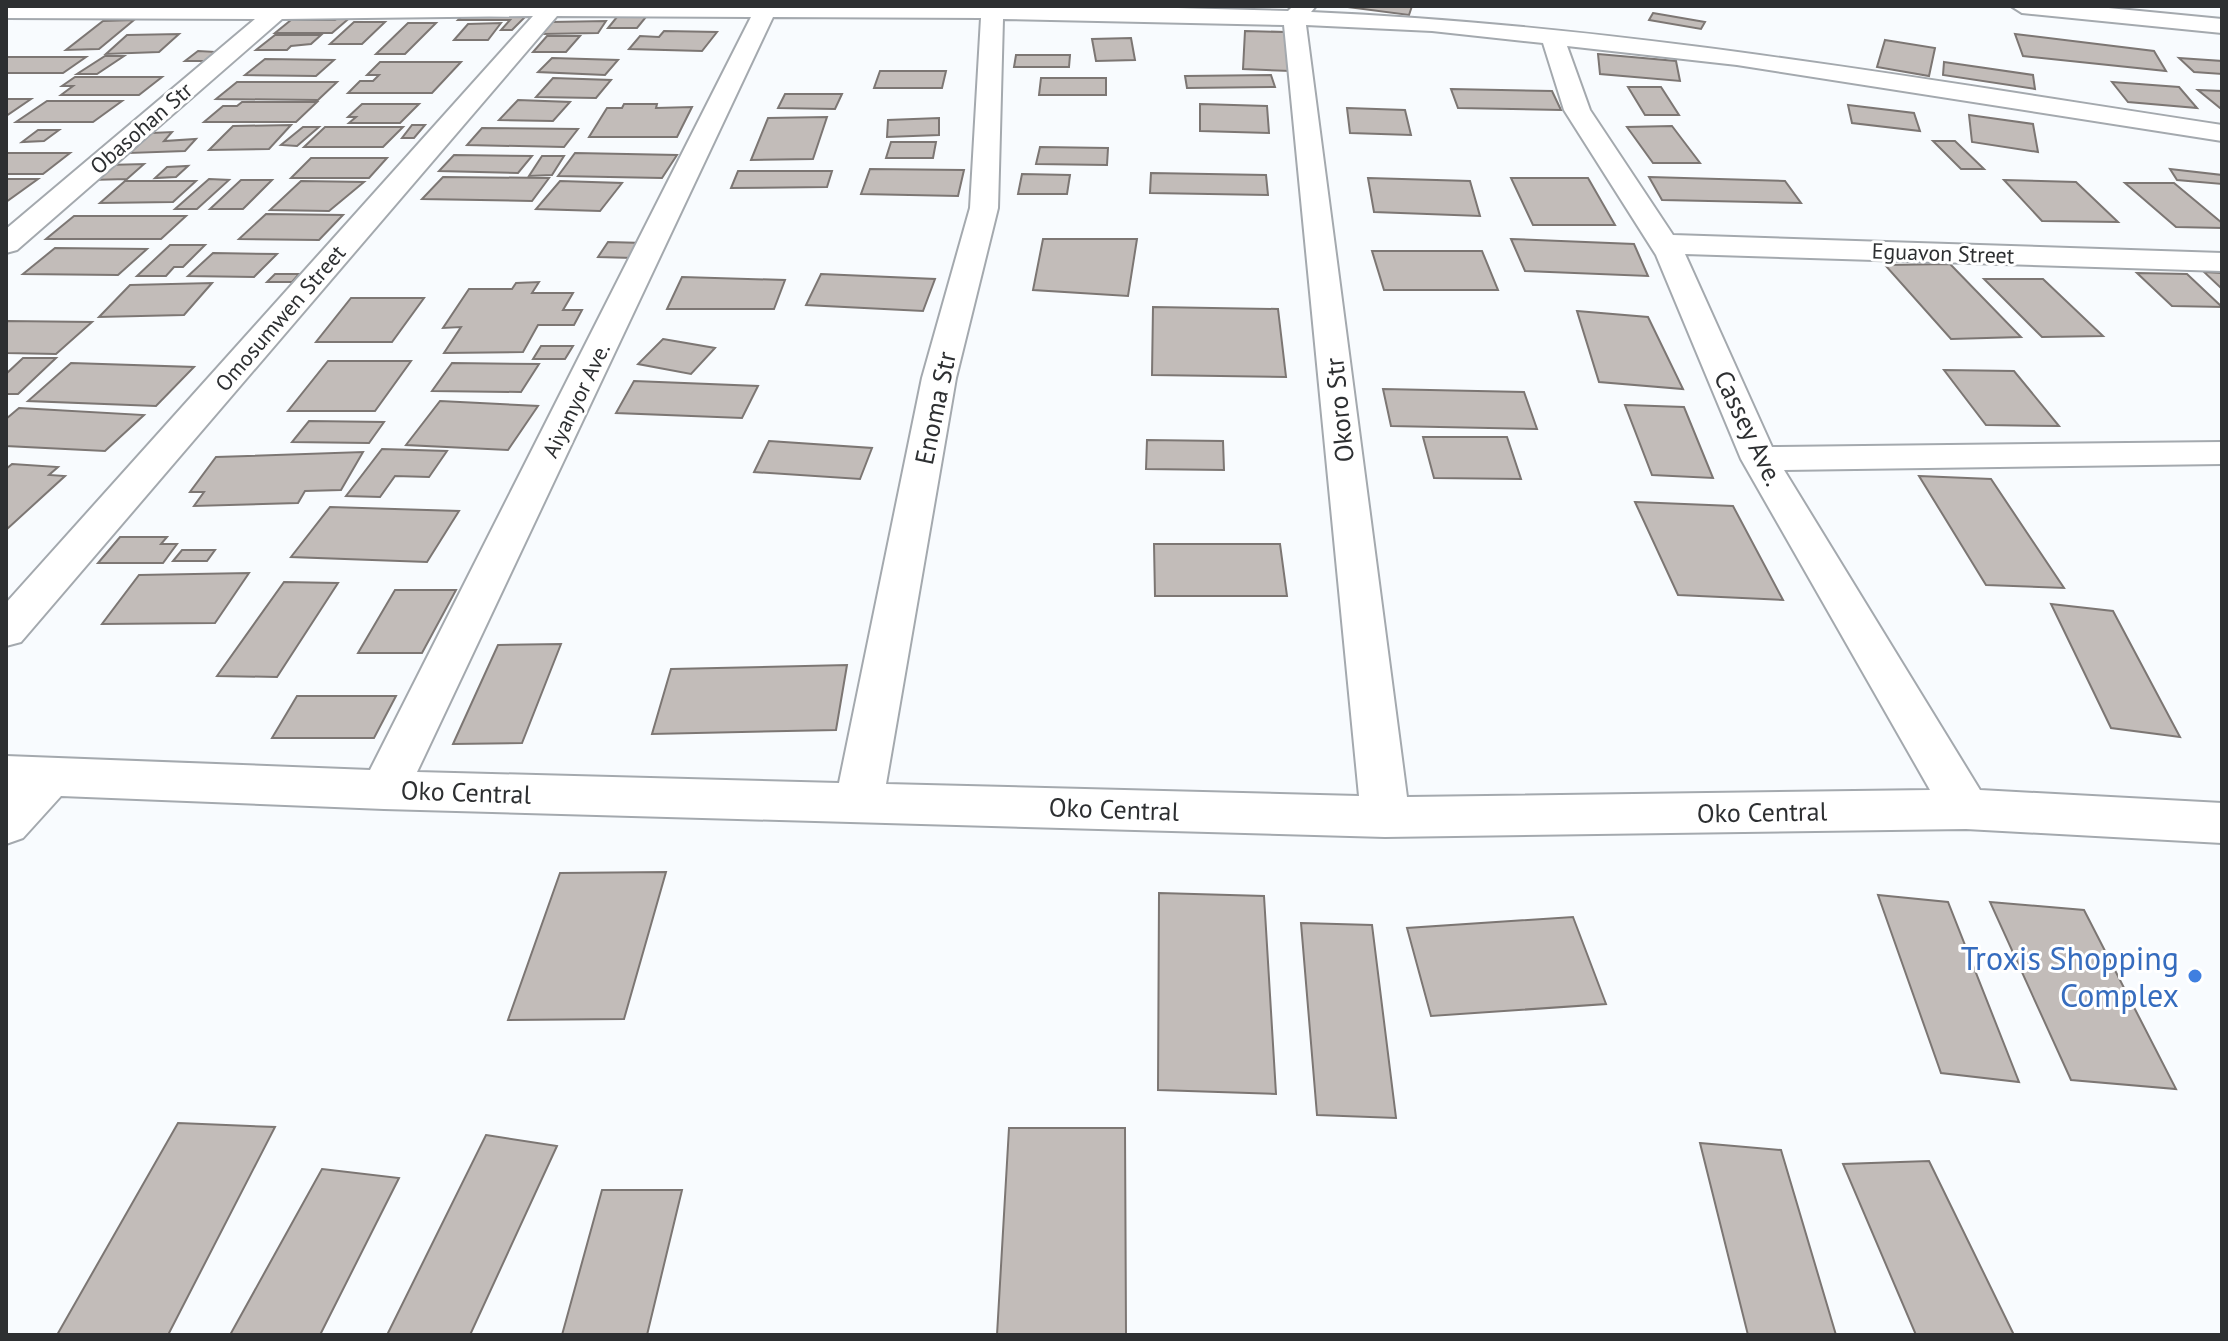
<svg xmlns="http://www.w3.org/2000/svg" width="2228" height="1341" viewBox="0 0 2228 1341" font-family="'PT Sans',sans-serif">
  <rect width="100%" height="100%" fill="#f8fbfe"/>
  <path fill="#c2bcb9" stroke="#7c7673" stroke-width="2" d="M1340,6H1412L1409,15Z
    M621,12H650L637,28H608Z
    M1653,13L1705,22L1701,29L1649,20Z
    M464,14L527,15L512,30H501L510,20H458Z
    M342,15H353L332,33H275L291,20H335Z
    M134,20L99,49L66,50L103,21Z
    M606,21L598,33L542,34L551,22Z
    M354,22H385L362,44H330Z
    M408,23H436L405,54H376Z
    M501,23L488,40H454L468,24Z
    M664,31L717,32L702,51L629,49L640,36L659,37Z
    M1245,31L1285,32L1290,71L1243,69Z
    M179,34L159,52L106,54L127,35Z
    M2015,34L2154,51L2166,71L2023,56Z
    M275,35H321L311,44L291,46L287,50H256Z
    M547,36H580L566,52H533Z
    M1131,38L1135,60L1096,61L1092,39Z
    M1885,40L1935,48L1929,76L1877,67Z
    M198,51L217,52L205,61H185Z
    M1598,54L1676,61L1680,81L1600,74Z
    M1016,55H1070L1069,67H1014Z
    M105,56H124L97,74H77Z
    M6,57H86L63,73H6Z
    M552,58L618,60L605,75L538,72Z
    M2179,58L2222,61V74L2194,72Z
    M265,59L334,60L316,76L245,75Z
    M380,62H461L432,93H348L360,81H373L379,75H367Z
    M1944,62L2033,75L2035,89L1943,75Z
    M880,71H946L942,88H874Z
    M1271,75L1275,87L1187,88L1185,76Z
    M75,77H162L139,95H61L73,86H62Z
    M553,78L611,80L596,98L536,97Z
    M1041,78H1106V95H1039Z
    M237,82H337L318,100L216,99Z
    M2112,82L2179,87L2197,108L2128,102Z
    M1628,87H1661L1679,115H1645Z
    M1451,89L1552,91L1561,110L1458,108Z
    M2198,90L2222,91V108H2220Z
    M785,94H842L835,109L778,108Z
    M6,99H31L6,116Z
    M518,100L570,102L553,121L499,120Z
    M47,101H122L93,122H16Z
    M242,102H317L296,122H204L223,106H237Z
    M362,104H419L400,123H349L356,117H348Z
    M624,104H657L656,108L692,107L677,137H589L607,108H622Z
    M1200,104L1267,106L1269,133L1200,131Z
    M1848,105L1914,113L1920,131L1852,123Z
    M1347,108L1405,110L1411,135L1350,133Z
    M1969,115L2033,124L2038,152L1972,142Z
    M827,117L813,159L751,160L768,118Z
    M939,118V135L887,137L888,120Z
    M291,125L269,149L209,150L233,126Z
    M412,125H425L414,138H402Z
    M1672,126L1700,163H1653L1627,127Z
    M303,127H319L297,146L281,145Z
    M325,127H403L383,147H304Z
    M482,128L578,129L564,147L467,145Z
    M38,130H59L44,141L22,142Z
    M172,132L164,141L196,139L185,151L130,153L151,133Z
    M1933,141H1955L1984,169H1961Z
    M891,142H936L933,158H886Z
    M1040,147L1108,148L1107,165L1036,164Z
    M6,153H70L43,174H6Z
    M575,153L677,155L662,178L558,176Z
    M454,155L532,156L518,173L439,171Z
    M542,156H564L552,175L529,176Z
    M311,158H387L369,178H291Z
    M144,164L127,179L91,180L107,165Z
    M188,166L176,177L155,178L167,167Z
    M870,169L964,170L958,196L861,194Z
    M2170,169L2222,175V184L2177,180Z
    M738,171H832L827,187L731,188Z
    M1151,173L1266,175L1268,195L1150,193Z
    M1022,174L1070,175L1067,194H1018Z
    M443,177L549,178L532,201L422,199Z
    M1649,177L1785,181L1801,203L1662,200Z
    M1368,178L1470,181L1480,216L1374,212Z
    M1511,178H1588L1615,225H1533Z
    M6,179H38L6,202Z
    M209,179L229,180L197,209H175Z
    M241,180H272L243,209H210Z
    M2004,180L2076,182L2118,222L2042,221Z
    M125,181H196L173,202L100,203Z
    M301,181L364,182L329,211L270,210Z
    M560,181L622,183L600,211L536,209Z
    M2125,183H2174L2222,223V228L2176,227Z
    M266,214L343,215L319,240L239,239Z
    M74,216H186L161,239H46Z
    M1043,239H1137L1128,296L1033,290Z
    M1511,239L1634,244L1648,276L1525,271Z
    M608,242L643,243L633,258L598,257Z
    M170,245H205L183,267H174L166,276H137Z
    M55,248L147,249L118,275L23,274Z
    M1372,251H1482L1498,290H1384Z
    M213,253L277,254L254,277L188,276Z
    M1950,264L2021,337L1951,339L1885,265Z
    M2204,272L2222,273V289Z
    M2137,273L2187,274L2222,307L2172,306Z
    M275,274H299L292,282H267Z
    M821,274L935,279L923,311L806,305Z
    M682,277L785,280L774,309H667Z
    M1984,279H2043L2103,336L2042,337Z
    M539,282L532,293H573L563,310H582L574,325H538L523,352L444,353L461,327L443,328L469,289H512L516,283Z
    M212,283L184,315L99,317L130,285Z
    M351,298H424L392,342H316Z
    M1153,307L1278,309L1286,377L1152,375Z
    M1577,311L1648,317L1683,389L1599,382Z
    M6,321L92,322L56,354L6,353Z
    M663,339L715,348L691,374L638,364Z
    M541,346H573L565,359H533Z
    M23,358H56L18,394H6V374Z
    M328,361H411L375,411H288Z
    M71,363L194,367L156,406L28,401Z
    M452,363L539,364L521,392L432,391Z
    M1944,370L2014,371L2059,426L1986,425Z
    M634,381L758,386L742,418L616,413Z
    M1383,389L1524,392L1537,429L1391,426Z
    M440,401L538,406L508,450L406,445Z
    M1625,405L1684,407L1713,478L1652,475Z
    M19,408L144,415L105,451L6,446V419Z
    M309,421L384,422L369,443L292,442Z
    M1423,437H1507L1521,479L1434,478Z
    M1147,440L1223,441L1224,470L1146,469Z
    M769,441L872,448L860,479L754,472Z
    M382,449L447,451L429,477L395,476L380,497L346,496Z
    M363,452L341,490L305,491L298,503L194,506L204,492H190L216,457Z
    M12,464L58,467L49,475L65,476L6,530V469Z
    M1919,476L1991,479L2064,588L1986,585Z
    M1635,502L1733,506L1783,600L1678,595Z
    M330,507L459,511L427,562L291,557Z
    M120,537H167L161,544H177L163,563H98Z
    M1154,544H1280L1287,596H1155Z
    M182,550H215L207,561H173Z
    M249,573L215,623L102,624L139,575Z
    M284,582L338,583L277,677L217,676Z
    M395,590H456L422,653H358Z
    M2051,604L2113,611L2180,737L2111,728Z
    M561,644L522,743L453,744L498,645Z
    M847,665L836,730L652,734L671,669Z
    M297,696H396L374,738H272Z
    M666,872L624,1019L508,1020L560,873Z
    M1159,893L1264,896L1276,1094L1158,1090Z
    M1878,895L1948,902L2019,1082L1941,1073Z
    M1990,902L2084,910L2176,1089L2071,1080Z
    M1573,917L1606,1004L1431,1016L1407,928Z
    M1301,923L1372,925L1396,1118L1317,1115Z
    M178,1123L275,1127L168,1335H57Z
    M1009,1128H1125L1126,1335H997Z
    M486,1135L557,1146L470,1335H387Z
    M1700,1143L1781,1150L1836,1335H1748Z
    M1929,1161L2014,1335H1916L1843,1164Z
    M322,1169L399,1178L320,1335H230Z
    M602,1190H682L647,1335H562Z"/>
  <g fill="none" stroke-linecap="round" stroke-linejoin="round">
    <defs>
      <path id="minor" d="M6,6H1103L1288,11L1293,6H1316L1311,12C1617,25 1920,79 2222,125V141L1737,65L1567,46L1590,110L1673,235L2222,253V271L1685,254L1772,447L2222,442V464L1784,470L1980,790L2222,803V843L1966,829L1385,837L384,809L61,796L23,838L6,844V756L370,770L751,17L557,16L21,642L6,646V603L533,16L282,19L17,250L6,253V229L255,19L6,18ZM773,17L981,18L970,208L922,378L839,783L417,772ZM1003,19L1284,25L1359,796L886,784L956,378L998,208ZM1306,25L1432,31L1543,43L1564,110L1656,255L1741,459L1930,790L1407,797Z
        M2011,6H2088L2222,19V33L2022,13Z"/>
    </defs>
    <use href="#minor" stroke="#a4a9ae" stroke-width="4"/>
    <use href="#minor" fill="#fff" fill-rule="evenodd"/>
  </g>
  <circle fill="#3f7fe0" stroke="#fff" stroke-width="3" cx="2195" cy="976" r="8"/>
  <g text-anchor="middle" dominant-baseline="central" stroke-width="6" stroke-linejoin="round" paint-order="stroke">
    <g font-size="22" fill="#2d2f31" stroke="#fff">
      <text transform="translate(141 128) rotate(-41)">Obasohan Str</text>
      <text transform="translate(1943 253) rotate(2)">Eguavon Street</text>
      <text transform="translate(280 318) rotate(-49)">Omosumwen Street</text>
      <text transform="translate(576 400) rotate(-64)">Aiyanyor Ave.</text>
    </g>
    <g font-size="26" fill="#2d2f31" stroke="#fff">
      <text transform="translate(935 408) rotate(-78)">Enoma Str</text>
      <text transform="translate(1339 410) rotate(-96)">Okoro Str</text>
      <text transform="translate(1749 428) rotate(64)">Cassey Ave.</text>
      <text transform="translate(466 792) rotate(2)">Oko Central</text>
      <text transform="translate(1114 809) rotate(2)">Oko Central</text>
      <text transform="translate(1762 812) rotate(-1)">Oko Central</text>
    </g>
    <g font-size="32" fill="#366cbe" stroke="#fff" text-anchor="end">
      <text x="2179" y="958">Troxis Shopping<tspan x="2179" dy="37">Complex</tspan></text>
    </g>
  </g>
  <rect width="2228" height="1341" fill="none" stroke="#2d2f31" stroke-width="16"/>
</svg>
